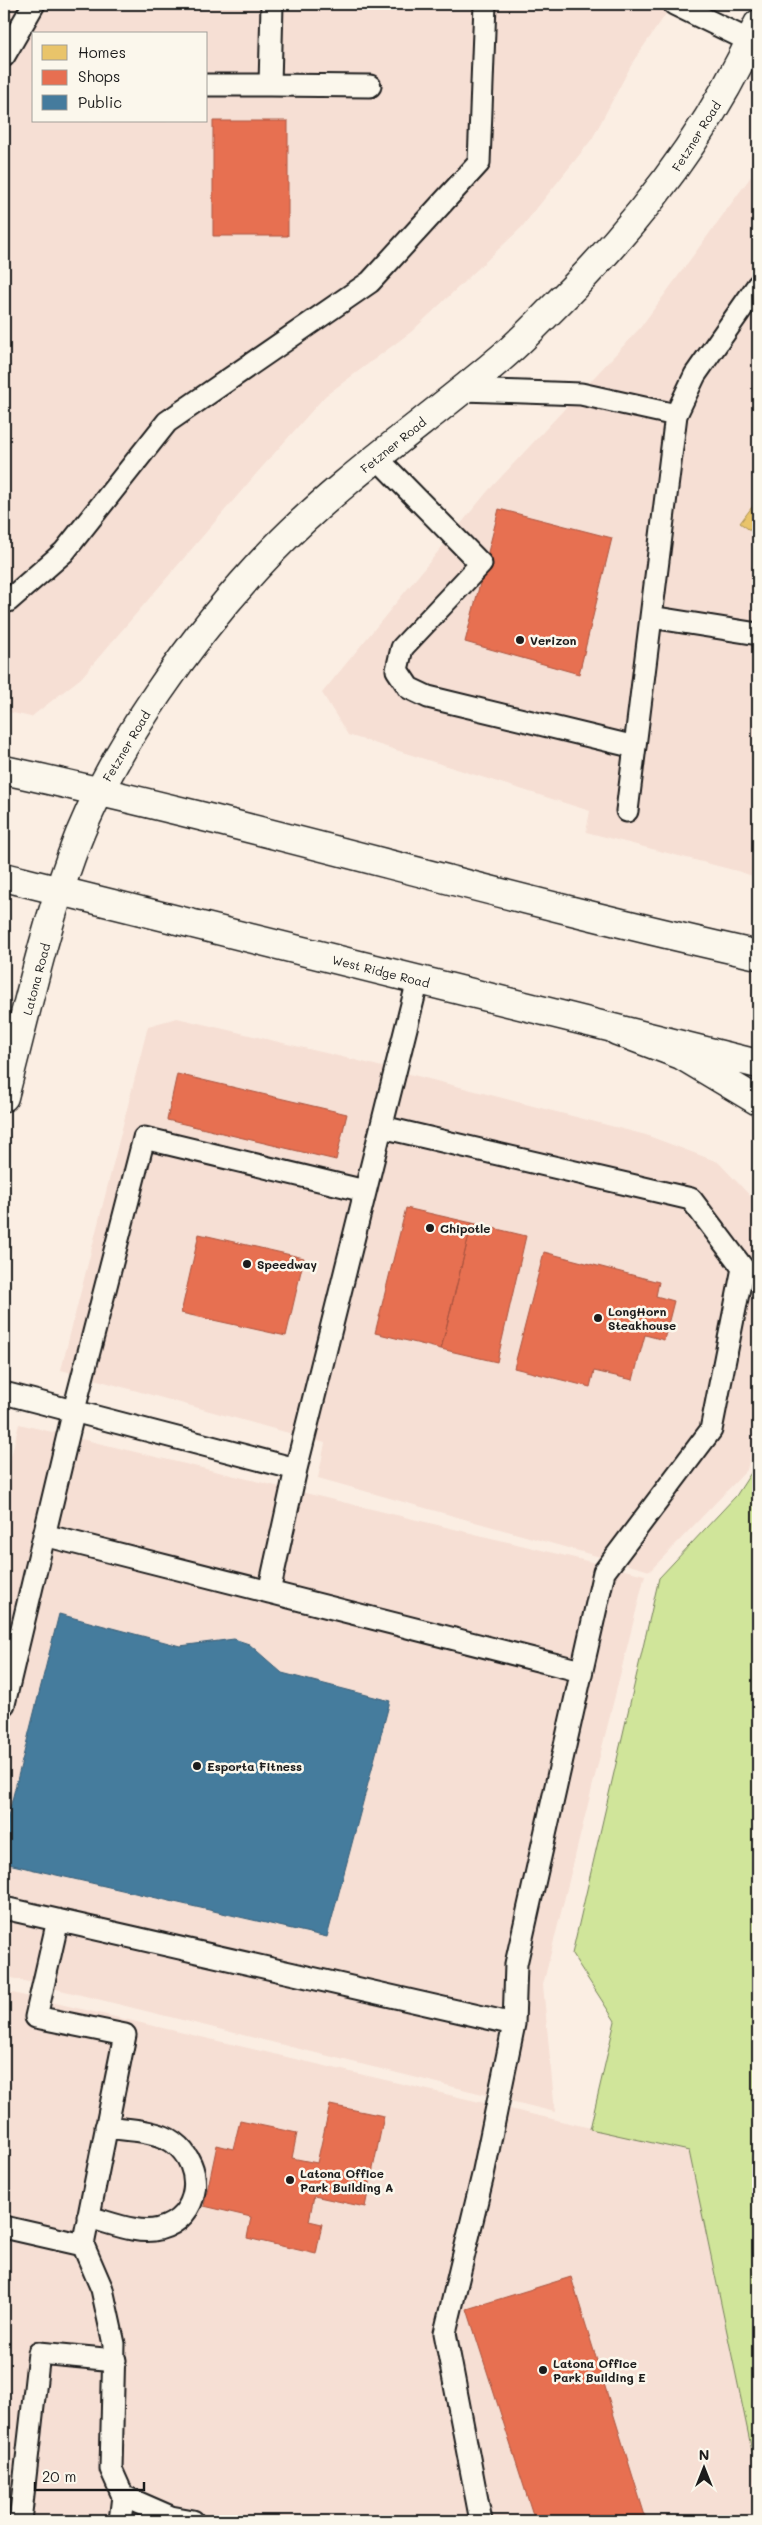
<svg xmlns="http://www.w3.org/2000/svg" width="762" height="2525" viewBox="0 0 762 2525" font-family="Mali,sans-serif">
  <rect width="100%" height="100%" fill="#fbeee3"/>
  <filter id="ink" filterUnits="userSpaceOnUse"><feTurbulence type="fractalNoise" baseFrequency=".02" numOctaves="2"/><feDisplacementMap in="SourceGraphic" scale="10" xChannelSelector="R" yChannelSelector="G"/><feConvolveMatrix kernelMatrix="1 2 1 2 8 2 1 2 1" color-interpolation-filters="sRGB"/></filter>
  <g filter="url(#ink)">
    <path fill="#f6dfd4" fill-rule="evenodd" d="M4,4H673L634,60L592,139L521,228L411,332L325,396L256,474L81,678L31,717L4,711ZM34,34H206V121H34Z
      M758,167V878L741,872L586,832L590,811L348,735L322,693L487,492L640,328Z
      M177,1018L355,1060L646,1135L718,1162L758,1204V1420L747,1470L650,1571L318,1478L325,1443L61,1370L148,1026Z
      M19,1424L645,1575L543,1985L555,2112L4,1976V1485Z
      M4,1991L689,2151L758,2480V2521H4Z"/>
    <path fill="#d0e59a" stroke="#76805b" d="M758,1462V1862L756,1876L758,1910V2480L689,2151L590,2129L615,2021L572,1954L659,1578L736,1496Z"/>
    <path fill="#e9c46a" stroke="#ac9253" d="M758,499V536L740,523Z"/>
    <path fill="#e76f51" stroke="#aa5641" d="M213,121H288V236H213Z
      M499,509L612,538L579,674L465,642Z
      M177,1074L347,1114L336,1160L167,1120Z
      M406,1208L472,1223L441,1349L375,1333Z
      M472,1223L526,1236L497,1362L441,1349Z
      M199,1234L304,1258L286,1336L181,1313Z
      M544,1252L659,1282L656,1296L674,1301L664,1340L645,1335L633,1380L594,1371L590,1387L514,1368Z
      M330,2105L384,2116L365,2207L314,2196L309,2221L322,2224L316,2254L247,2238L251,2217L204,2206L217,2145L233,2149L240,2121L297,2133L292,2158L317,2163Z
      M571,2277L646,2519L637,2521H535L467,2309Z"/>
    <path fill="#457b9d" stroke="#395e76" d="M59,1614L180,1646L234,1639L249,1644L282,1673L390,1701L327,1937L4,1863V1832Z"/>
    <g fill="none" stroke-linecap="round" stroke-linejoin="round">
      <defs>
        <path id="lane" d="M272,4L270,85L370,86
          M674,4L758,45
          M4,56L34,4
          M206,85H270
          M462,390L581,394L676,415
          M377,458L481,564L402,648L397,670L409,688L428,697L635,747
          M4,601H8L64,552L167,422L370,282L479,163L485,4
          M651,617L758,634
          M627,811L676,415L695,375L758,285
          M382,1127L691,1199L743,1268L711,1430L604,1572L516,1964L514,2024L483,2175L445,2333L481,2521
          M4,1393L296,1469L418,980
          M44,1535L581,1671
          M269,1592L296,1469
          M4,1704L74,1410L144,1138L365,1191
          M4,1908L514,2024
          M58,1920L36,2017L125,2035L83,2245
          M88,2217C109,2222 138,2235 159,2229C201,2218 206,2166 173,2142C157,2130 126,2130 106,2127
          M4,2227L83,2245L102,2289L114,2344L111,2469L123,2496L171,2517L193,2521
          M20,2521L39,2353L115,2360
          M120,2521L123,2496"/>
        <path id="secondary" d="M4,1097C25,1017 43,934 71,857C109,751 196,630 274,549C343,478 426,422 501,358C518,344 534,327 550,311C635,228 710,133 758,24"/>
        <path id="primary" d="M4,770C257,825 505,899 758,955
          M4,877L758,1064"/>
        <path id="highway" d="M617,1031L681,1055L758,1101"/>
      </defs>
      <use href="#lane" stroke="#1c1c1c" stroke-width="25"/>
      <use href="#secondary" stroke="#1c1c1c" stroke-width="31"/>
      <use href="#primary" stroke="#1c1c1c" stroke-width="31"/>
      <use href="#highway" stroke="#1c1c1c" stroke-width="31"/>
      <use href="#lane" stroke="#fbf7ec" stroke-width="21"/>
      <use href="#secondary" stroke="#fbf7ec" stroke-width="28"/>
      <use href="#primary" stroke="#fbf7ec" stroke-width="28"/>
      <use href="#highway" stroke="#fbf7ec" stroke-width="28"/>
    </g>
  </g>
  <g fill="#1c1c1c" stroke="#fbf7ec" stroke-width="2">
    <circle cx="520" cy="640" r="5"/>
    <circle cx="430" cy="1228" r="5"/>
    <circle cx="247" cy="1264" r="5"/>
    <circle cx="598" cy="1318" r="5"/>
    <circle cx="197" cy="1766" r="5"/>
    <circle cx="290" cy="2180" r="5"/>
    <circle cx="543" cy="2370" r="5"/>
  </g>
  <g text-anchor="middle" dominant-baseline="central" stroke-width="5" stroke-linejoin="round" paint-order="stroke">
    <g font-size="12" fill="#1c1c1c" stroke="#fbf7ec">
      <text transform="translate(696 136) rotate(-58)">Fetzner Road</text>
      <text transform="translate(393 445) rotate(-39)">Fetzner Road</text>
      <text transform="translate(126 746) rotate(-59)">Fetzner Road</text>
      <text transform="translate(381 971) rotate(14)">West Ridge Road</text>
      <text transform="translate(36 979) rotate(-75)">Latona Road</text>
    </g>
    <g font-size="12" font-weight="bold" fill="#1c1c1c" stroke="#fbf7ec" text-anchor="start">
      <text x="530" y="640">Verizon</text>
      <text x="440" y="1228">Chipotle</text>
      <text x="257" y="1264">Speedway</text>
      <text x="608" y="1311">LongHorn<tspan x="608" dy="14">Steakhouse</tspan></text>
      <text x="207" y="1766">Esporta Fitness</text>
      <text x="300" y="2173">Latona Office<tspan x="300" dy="14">Park Building A</tspan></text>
      <text x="553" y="2363">Latona Office<tspan x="553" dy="14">Park Building E</tspan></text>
    </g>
  </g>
  <rect width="762" height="2525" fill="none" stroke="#fbf7ec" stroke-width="20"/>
  <rect x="10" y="10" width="742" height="2505" fill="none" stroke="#1c1c1c" stroke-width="2" filter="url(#ink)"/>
  <rect x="32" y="32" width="175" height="90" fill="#fbf7ec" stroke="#a29f99"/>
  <rect x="42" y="45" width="25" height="15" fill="#e9c46a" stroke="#a29f99"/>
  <text x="78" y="58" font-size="15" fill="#1c1c1c">Homes</text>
  <rect x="42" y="70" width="25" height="15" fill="#e76f51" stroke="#a29f99"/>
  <text x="78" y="82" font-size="15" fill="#1c1c1c">Shops</text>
  <rect x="42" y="95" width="25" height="15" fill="#457b9d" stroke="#a29f99"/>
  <text x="78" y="108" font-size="15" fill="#1c1c1c">Public</text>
  <g transform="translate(704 2468)" stroke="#fbf7ec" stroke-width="4" paint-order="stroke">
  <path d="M0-4L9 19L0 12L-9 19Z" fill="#1c1c1c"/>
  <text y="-8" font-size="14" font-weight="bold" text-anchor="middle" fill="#1c1c1c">N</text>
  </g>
  <path d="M35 2482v8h109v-8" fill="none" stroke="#1c1c1c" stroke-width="2.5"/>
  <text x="42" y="2482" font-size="15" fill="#1c1c1c" stroke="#fbf7ec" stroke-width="4" paint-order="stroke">20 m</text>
</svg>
